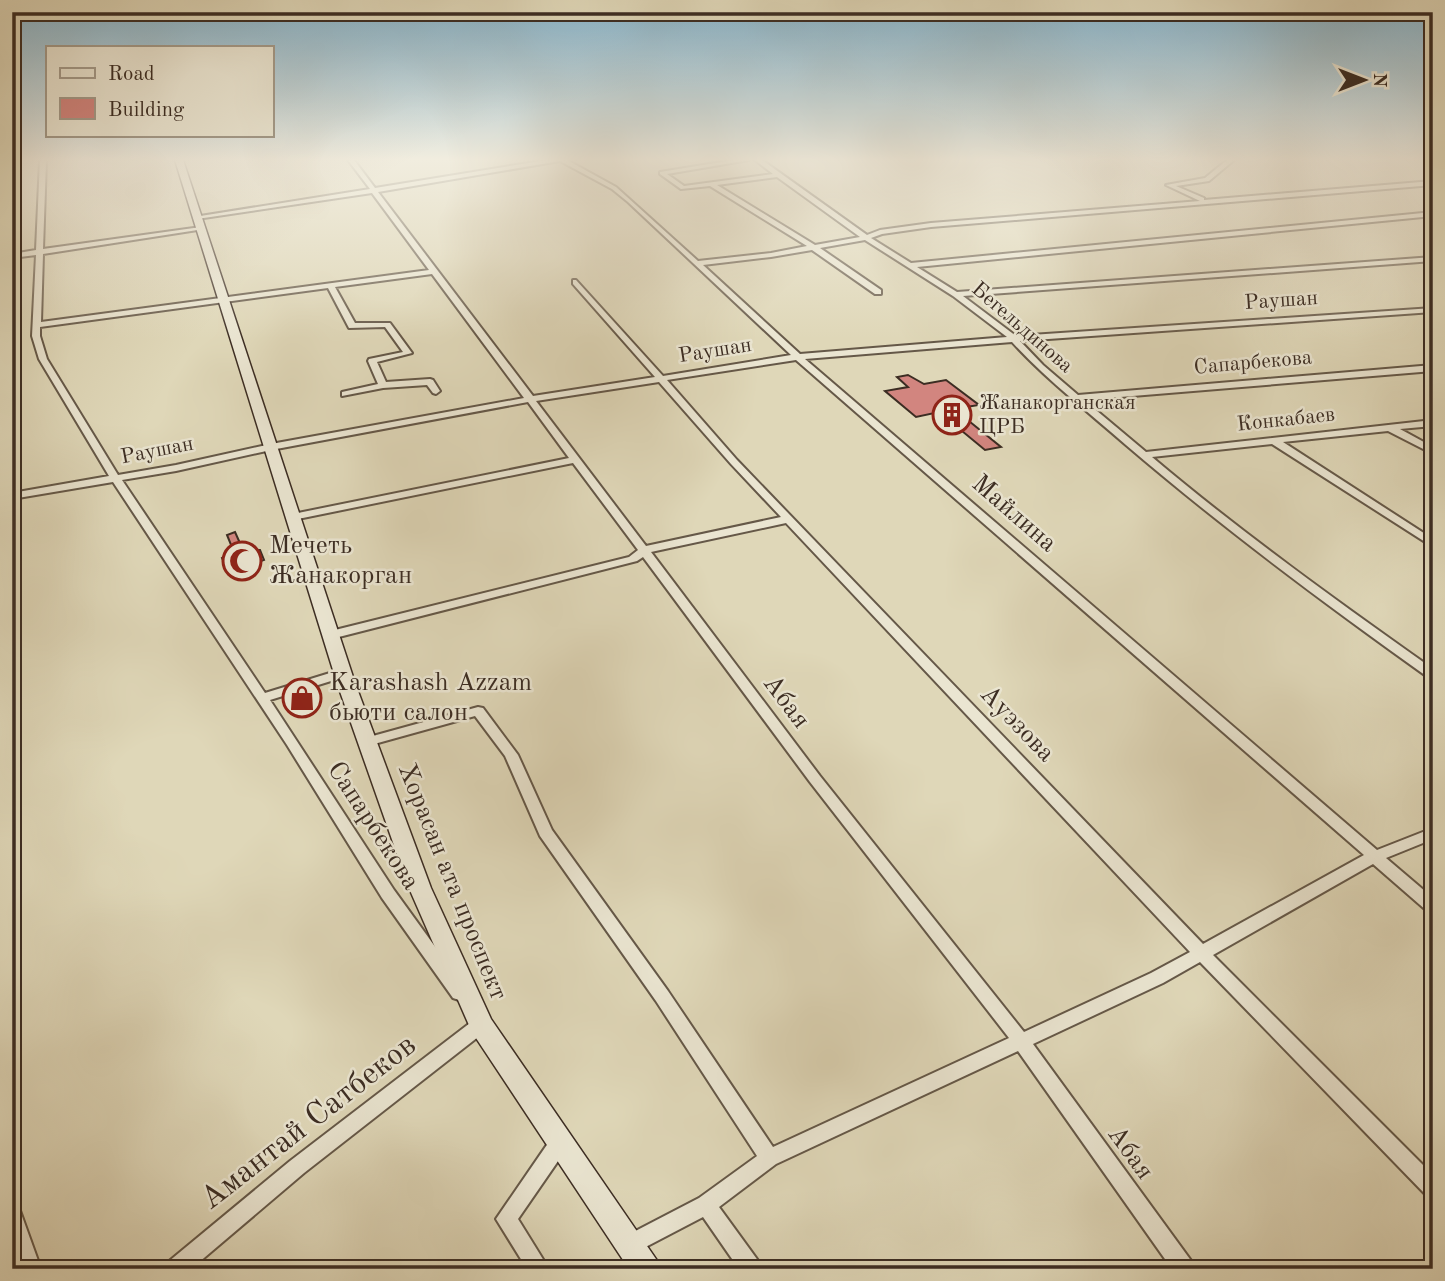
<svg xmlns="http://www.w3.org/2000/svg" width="1445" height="1281" viewBox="0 0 1445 1281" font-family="'Old Standard TT',serif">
  <rect width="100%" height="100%" fill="#dfd7b8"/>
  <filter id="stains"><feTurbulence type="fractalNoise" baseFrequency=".00286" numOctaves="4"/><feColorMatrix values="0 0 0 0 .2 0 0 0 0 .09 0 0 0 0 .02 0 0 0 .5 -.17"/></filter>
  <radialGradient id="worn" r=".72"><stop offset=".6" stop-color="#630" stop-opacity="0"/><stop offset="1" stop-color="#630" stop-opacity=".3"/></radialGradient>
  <path fill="#d2857f" stroke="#3c2d23" stroke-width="2" d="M908,375L924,384L946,380L979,405L954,409L1001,447L985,450L939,412L916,417L885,391L908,387L897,377Z
    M235,532L243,550H260L264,560L258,562L260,566L236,573L234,568L227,570L222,558L234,552L227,535Z"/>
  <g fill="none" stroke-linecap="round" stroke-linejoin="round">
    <defs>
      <path id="minor" d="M40,160H46L43,249L201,227L204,229L43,254L41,322L429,270L372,193L197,219L194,217L370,189L348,160H354L375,188L547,160H567L616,187L698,261L771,253L807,246L710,186L681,189L660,174V172L734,160H749L667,174L684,186L773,174L755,160H762L867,235L880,230L931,223L1200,201L1166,185L1205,178L1227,160H1234L1209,181L1176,186L1204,198V200L1433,181V185L931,227L882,234L871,238L911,263L1433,212V216L917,267L957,292L1433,257V261L963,296L1016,336L1433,308V312L1020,341L1043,365L1078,395L1433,365V371L1084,400L1146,452L1433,420V426L1400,429L1433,447V454L1388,431L1283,442L1433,539V547L1272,444L1152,457C1242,533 1337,601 1433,669V679L1429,678C1325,604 1223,528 1126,445C1087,411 1047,380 1012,342L805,359L1377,850L1433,828V839L1386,858L1433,898V913L1427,911L1373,864L1213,955L1433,1175V1198L1426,1195L1200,962L1163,983L1033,1044L1192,1262L1195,1269H1172L1018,1051L776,1164L719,1207L759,1262L762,1269H739L703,1217L636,1252L629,1255L622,1252L619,1245L622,1238L699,1198L757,1156L656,1001L540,836L505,756L475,716L367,746L362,745L360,742L362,739L478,707L483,708L518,755L552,830L668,991L773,1147L1009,1038L810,782L643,557L637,561L331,639L327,638L325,635L327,632L629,557L638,550L573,463L293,520L288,517L293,514L569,458L528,402L271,450L176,471L122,480L265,693L343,669L349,673L347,676L270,700L394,890L465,988L467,993L465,998L459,1000L453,998L382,898L287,745L113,482L12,499V493L109,476L39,359L32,336L36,255L12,258V254L36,250ZM560,161L612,189L628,202L791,355L663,376L576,280H573V284L655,377L533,396L378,192ZM777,177L860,237L815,245L717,185ZM865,240L953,296L1007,337L800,354L703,265L771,257L812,250L875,294H881V290L820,248ZM432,274L524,398L271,444L176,465L118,475L47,359L40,336V327L328,288L349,328L385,327L403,352L369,359L368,361L378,384L342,392V396L383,388L427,385L433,393L436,394L440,391L433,380L430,379L386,382L377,362L412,353L390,323H355L335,287ZM796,360L1364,855L1203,944L737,460L667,380ZM659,382L731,464L781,517L646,546L536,401ZM786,523L1190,952L1151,973L1024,1032L820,776L651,552Z
        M479,1016L485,1018L490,1025L487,1030L304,1173L191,1269H165L168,1262L290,1161L470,1023L473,1018Z
        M560,1133L567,1136L569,1142L567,1148L518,1219L549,1269H527L496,1219L553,1136Z
        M12,1206L19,1208L41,1269H21L12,1244Z"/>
      <path id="secondary" d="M175,160H183L355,683L431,888L491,1019L656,1259L661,1269H629L472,1032L409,888L337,683Z"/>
    </defs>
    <use href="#minor" stroke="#655848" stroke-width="4"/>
    <use href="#secondary" stroke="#3c2d23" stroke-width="3"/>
    <use href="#minor" fill="#eae5d1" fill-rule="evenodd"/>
    <use href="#secondary" fill="#eae5d1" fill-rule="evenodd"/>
  </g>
  <linearGradient id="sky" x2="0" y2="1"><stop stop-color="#86b6d0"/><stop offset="0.47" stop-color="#f1eddf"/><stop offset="1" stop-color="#f1eddf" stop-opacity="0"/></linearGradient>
  <rect width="1445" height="339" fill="url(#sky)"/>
  <defs>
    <symbol id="building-ring" viewBox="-11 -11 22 22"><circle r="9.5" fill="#eae5d1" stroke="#8f2418" stroke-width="1.5"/><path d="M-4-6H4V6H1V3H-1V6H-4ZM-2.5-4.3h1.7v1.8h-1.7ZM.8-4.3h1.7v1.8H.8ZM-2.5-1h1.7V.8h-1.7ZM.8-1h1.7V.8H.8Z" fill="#8f2418"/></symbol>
    <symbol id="mosque-ring" viewBox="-11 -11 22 22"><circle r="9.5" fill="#eae5d1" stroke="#8f2418" stroke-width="1.5"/><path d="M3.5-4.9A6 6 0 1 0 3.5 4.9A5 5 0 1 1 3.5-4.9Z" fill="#8f2418"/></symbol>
    <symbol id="shop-ring" viewBox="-11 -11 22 22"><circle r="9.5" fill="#eae5d1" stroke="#8f2418" stroke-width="1.5"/><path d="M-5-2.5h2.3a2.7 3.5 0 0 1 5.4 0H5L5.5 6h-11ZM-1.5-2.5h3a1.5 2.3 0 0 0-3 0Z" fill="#8f2418"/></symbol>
  </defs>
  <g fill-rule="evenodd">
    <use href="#building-ring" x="930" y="393" width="44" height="44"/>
    <use href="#mosque-ring" x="220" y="539" width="44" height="44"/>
    <use href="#shop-ring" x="280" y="676" width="44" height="44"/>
  </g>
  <g text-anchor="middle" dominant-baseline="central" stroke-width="5" stroke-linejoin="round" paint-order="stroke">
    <g font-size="21" fill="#3c2d23" stroke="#eae5d1">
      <text transform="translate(1281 301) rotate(-4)">Раушан</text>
      <text transform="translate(1022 328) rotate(41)">Бегельдинова</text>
      <text transform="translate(715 351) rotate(-9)">Раушан</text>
      <text transform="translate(1253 363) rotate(-5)">Сапарбекова</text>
      <text transform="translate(1286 420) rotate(-6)">Конкабаев</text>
      <text transform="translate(157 451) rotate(-11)">Раушан</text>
    </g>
    <g font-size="21" fill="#3c2d23" stroke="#eae5d1" text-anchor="start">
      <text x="979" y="403">Жанакорганская<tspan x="979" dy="24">ЦРБ</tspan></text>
    </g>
    <g font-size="26" fill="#3c2d23" stroke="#eae5d1">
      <text transform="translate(1014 514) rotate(41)">Майлина</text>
      <text transform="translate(786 702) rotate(53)">Абая</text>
      <text transform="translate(1017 724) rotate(46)">Ауэзова</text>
      <text transform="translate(373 826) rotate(57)">Сапарбекова</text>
      <text transform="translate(452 882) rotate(68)">Хорасан ата проспект</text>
      <text transform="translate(1130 1153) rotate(54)">Абая</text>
    </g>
    <g font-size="26" fill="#3c2d23" stroke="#eae5d1" text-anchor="start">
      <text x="269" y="546">Мечеть<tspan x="269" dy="30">Жанакорган</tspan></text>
      <text x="329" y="683">Karashash Azzam<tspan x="329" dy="30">бьюти салон</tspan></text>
    </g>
    <g font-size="32" fill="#3c2d23" stroke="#eae5d1">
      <text transform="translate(309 1123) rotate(-38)">Амантай Сатбеков</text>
    </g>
  </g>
  <rect width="1445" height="1281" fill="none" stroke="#dfd7b8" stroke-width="42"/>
  <rect x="14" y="14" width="1417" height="1253" fill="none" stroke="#3c2d23" stroke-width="3.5"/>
  <rect x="21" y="21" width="1403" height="1239" fill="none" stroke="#3c2d23" stroke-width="2"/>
  <rect x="46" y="46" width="228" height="91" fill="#eae5d1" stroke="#a49b8b" stroke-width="2"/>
  <rect x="60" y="68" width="35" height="10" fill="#eae5d1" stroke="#a49b8b" stroke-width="2"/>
  <text x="108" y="80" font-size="21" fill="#3c2d23">Road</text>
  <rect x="60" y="98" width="35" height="21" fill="#d2857f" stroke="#a49b8b" stroke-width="2"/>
  <text x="108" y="116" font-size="21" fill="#3c2d23">Building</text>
  <g transform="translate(1364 80) rotate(90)" stroke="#eae5d1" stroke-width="5" paint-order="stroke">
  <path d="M0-5L12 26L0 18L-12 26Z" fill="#3c2d23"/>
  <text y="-10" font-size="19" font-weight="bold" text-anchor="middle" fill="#3c2d23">N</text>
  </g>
  <rect width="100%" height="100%" filter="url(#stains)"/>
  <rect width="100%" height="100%" fill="url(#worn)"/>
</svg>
